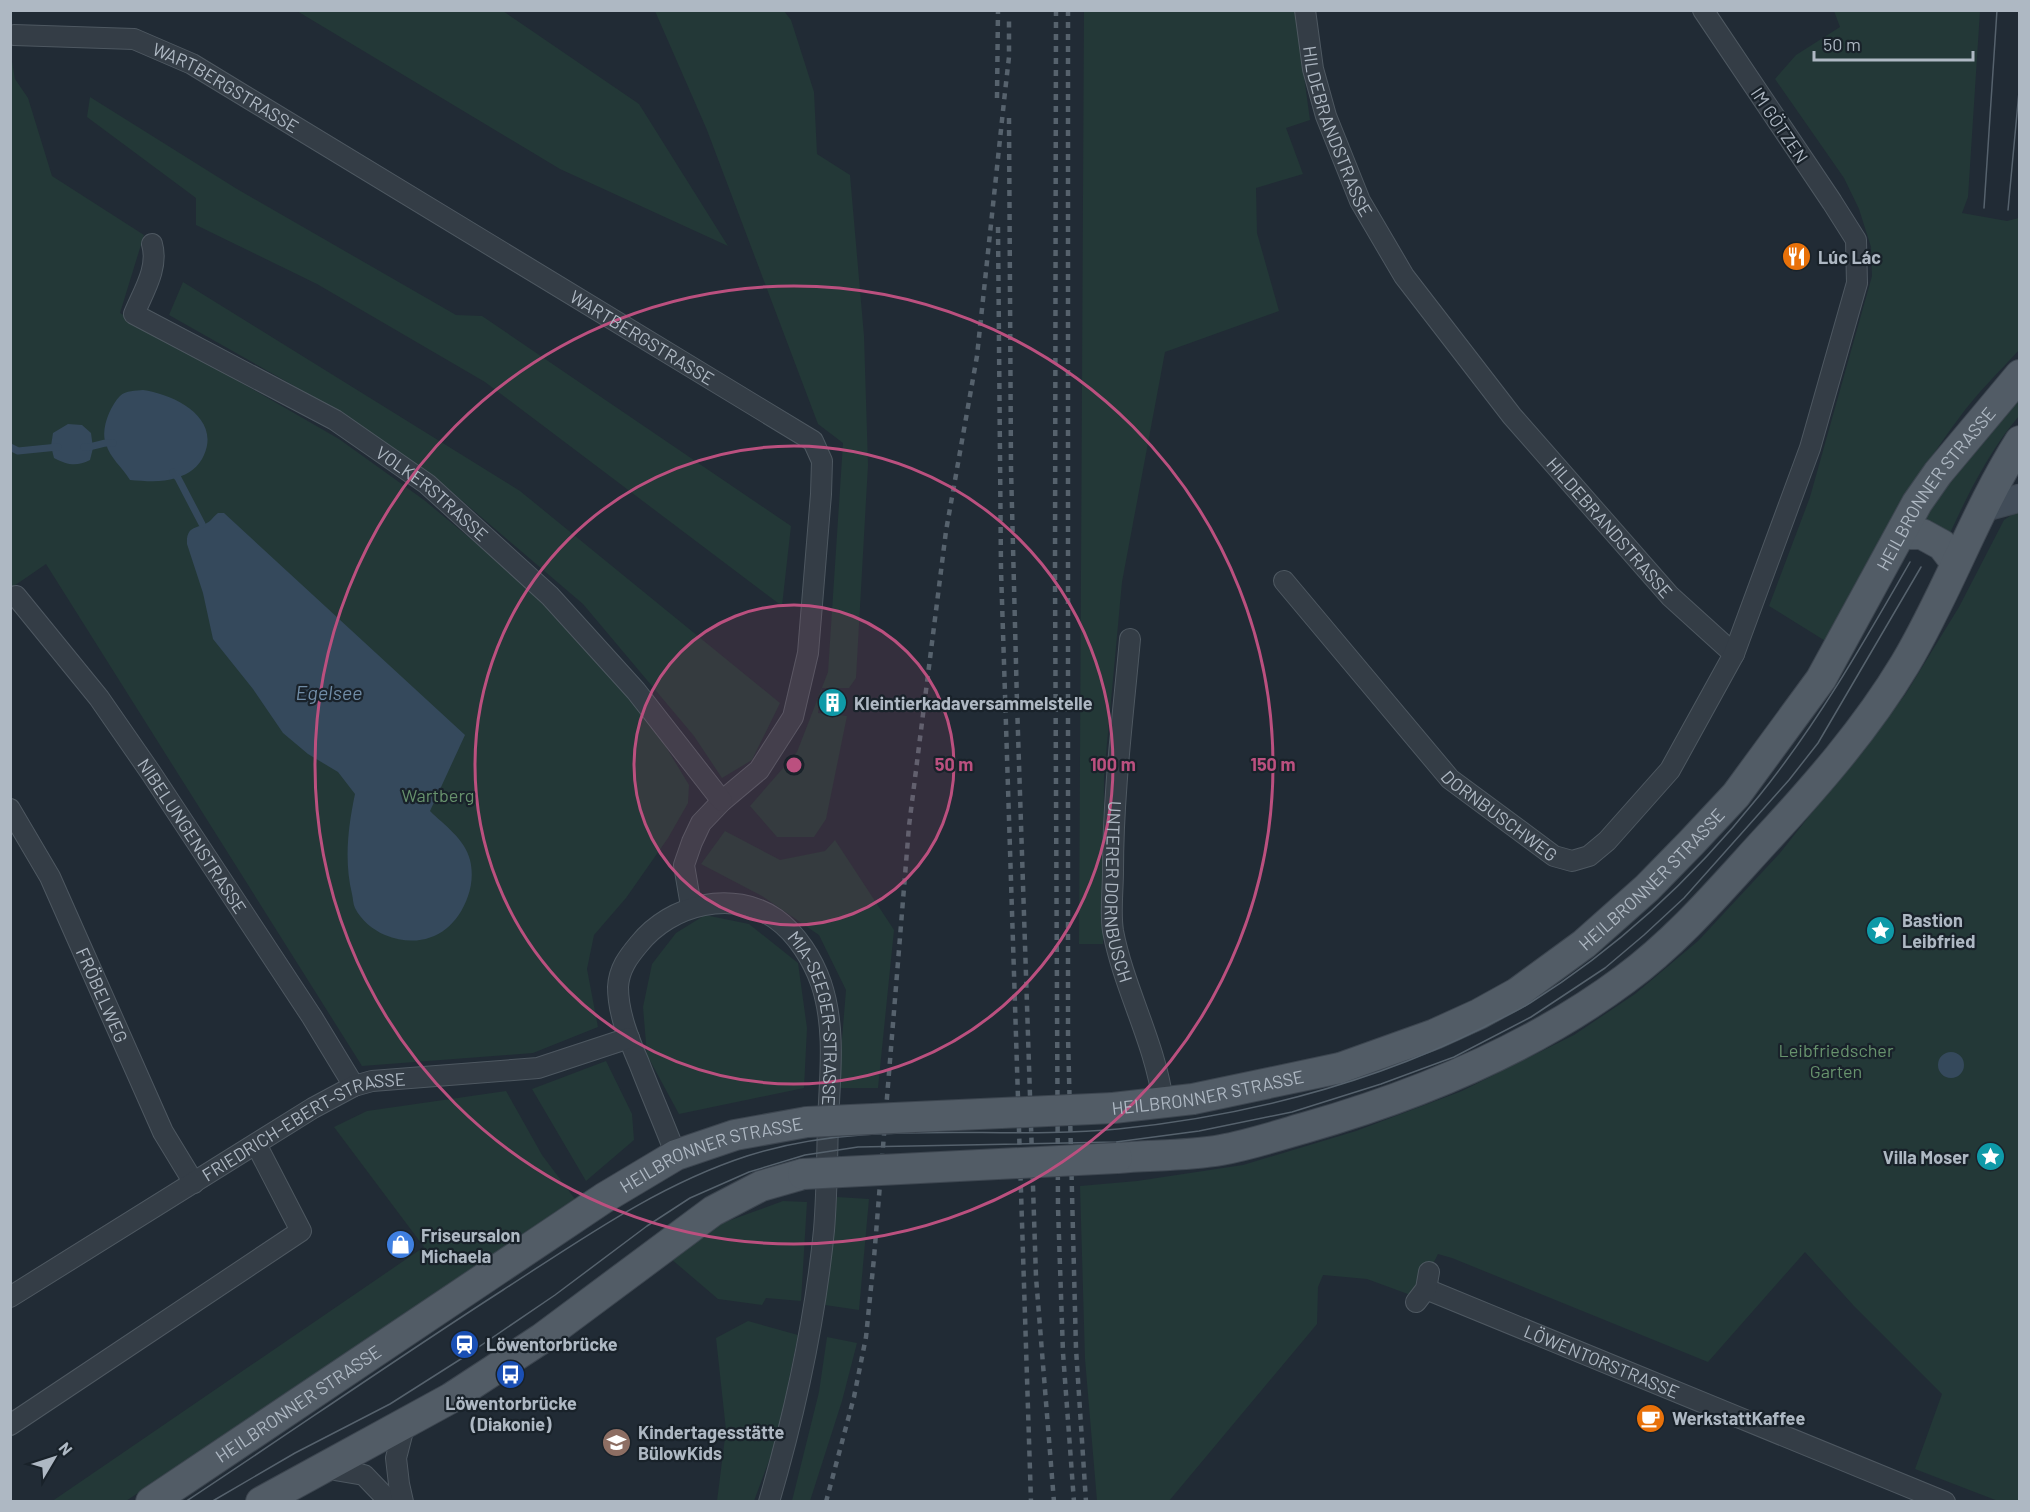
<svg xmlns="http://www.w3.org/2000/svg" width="2030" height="1512" viewBox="0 0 2030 1512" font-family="Barlow,sans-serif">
  <rect width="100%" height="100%" fill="#212b35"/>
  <path fill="#233837" d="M297,11H503L639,104L728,246L560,169Z
    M655,11H784L791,20L814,92L817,154L850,175L864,336L868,465L856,678L849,688H822L818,713L847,716L826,819L814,837H777L750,806L797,752L828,672L843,443L818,424L707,130Z
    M1084,11H1295L1310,120L1286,128L1303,174L1256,188L1257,233L1279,311L1165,352L1122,582L1104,776L1103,944H1079Z
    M1834,11H1980L1968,197L1962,213L2007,221L2019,218V350C1999,372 1977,393 1959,418C1907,487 1869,566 1827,642L1769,606L1810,497L1872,276L1871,247L1859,209L1844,178L1775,79L1796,55L1840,27Z
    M10,50L15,79L28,98L52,176L144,235L120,313L339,439L424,500L525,584L598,659L654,727L689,785L688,803L668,838L626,898L594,935L587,969L598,1027L533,1053L362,1066L46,564L11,588Z
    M90,97L237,189L456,315L482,316L791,526L782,606L485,382L317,284L196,225V198L87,117Z
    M183,282L520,491L780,703L752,760L722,778L694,736L583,604L439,481L349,417L169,315Z
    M2019,396V416C1990,450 1970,490 1951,531L1949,534L1924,520L1940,491Z
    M2019,510V1501H1998L1915,1469L1942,1394L1854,1306L1805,1252L1708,1362L1452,1258L1438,1254L1416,1297L1367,1279L1323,1275L1318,1287L1317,1324L1169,1501H1097L1085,1359L1080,1186L1137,1181L1243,1165L1356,1131L1462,1091L1574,1035L1635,994L1698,941L1780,853L1905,695L1959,607L2004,520Z
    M725,831L780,860L825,851L835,840L894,930L878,1088H838L846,990L819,935L762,896L701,864Z
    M705,915L749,924L798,963L807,1028L804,1088L679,1114L647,1055L643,1007L652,964L676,933Z
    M606,1061L632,1114L634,1140L586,1181L532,1089Z
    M506,1091L542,1155L575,1199L126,1501L51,1502L424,1247L334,1127L367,1111Z
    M837,1197L869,1199L859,1310L825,1305Z
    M783,1201L807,1202L801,1301L766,1298L762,1305L718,1299L670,1258L717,1225Z
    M748,1321L798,1335L777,1439L754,1501H717L726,1430L716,1338Z
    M827,1337L857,1343L842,1401L810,1501H792L819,1392Z"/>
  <path fill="#35495c" d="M143,390C173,394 221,417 204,455C199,467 189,474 176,478C161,483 145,481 130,480C122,467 110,458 106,444C100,430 110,406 120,396C126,390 136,391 143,390Z
    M68,424L82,425L91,433L93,448L90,460C76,467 68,465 54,458L51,446L53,433Z
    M218,513H224L465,735L430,811C444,825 465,839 470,860C473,872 472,885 468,896C455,934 422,950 385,935C373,930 361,920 355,908C353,904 353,898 352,894C344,861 348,827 355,794L338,772L308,754L283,733L253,689L213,639L203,593L187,544C186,523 200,530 211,520C213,518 215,515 218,513Z
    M1938 1065a13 13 0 1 1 26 0a13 13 0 1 1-26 0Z"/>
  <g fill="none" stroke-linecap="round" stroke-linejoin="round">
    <path stroke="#35495c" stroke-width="7" d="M10,447L18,451L58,447
      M84,447C95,448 102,441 113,443
      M173,472L178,478L202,524"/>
    <defs>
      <g id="minor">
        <path id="s1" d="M1305,10L1313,69L1326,116L1360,201L1404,276L1512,416L1670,596L1734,654"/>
        <path id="s2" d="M14,35L134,39L192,64L813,441L822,461L821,494L808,653L793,717L759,770L722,801L701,823L692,842L684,865L691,906"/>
        <path id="s3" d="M152,244C159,268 143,292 134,314L335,420L427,484L550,596L636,691L722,801"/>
        <path id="s4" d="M1284,581L1450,779L1554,856L1572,861L1589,856L1607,841L1670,770L1734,654L1810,448L1857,283L1856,240L1832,202L1703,10"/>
        <path id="s5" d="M16,596L99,698L151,773L312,1017L354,1086"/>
        <path id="s6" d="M1130,639C1123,716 1113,794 1113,871C1113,890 1110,912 1113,931C1124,989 1155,1042 1163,1102"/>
        <path id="s7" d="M10,809L50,877L163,1132L194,1183"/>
        <path id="s8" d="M676,1155C664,1124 651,1094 639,1063C629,1040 618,1013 618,987C619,969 628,957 639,944C671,904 733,889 776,919C797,934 813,960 821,983C836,1027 830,1076 828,1121C827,1157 827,1194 824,1230C815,1321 795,1413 769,1502"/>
        <path id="s9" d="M1426,1289L1945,1502"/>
        <path id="s10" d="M10,1297L313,1108L354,1086L372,1081L538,1068L629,1038"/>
        <path d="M1416,1302L1426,1289L1429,1272"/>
        <path d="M10,1425L301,1231L256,1144"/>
        <path d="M323,1468L364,1475L390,1502"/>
        <path d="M403,1502L399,1484L396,1458L405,1423"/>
      </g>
      <path id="secondary" d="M1983,508L2020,498"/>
      <g id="primary">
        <path d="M1901,534H1922L1942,545L1956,563"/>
        <path id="s11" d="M1113,1108L1193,1099L1340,1068L1435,1034L1479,1014L1517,993L1584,944L1647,888L1691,843L1736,795L1821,679L1917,503L1938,473L2020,375"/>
        <path d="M1117,1158C1151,1155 1187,1156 1221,1150C1249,1145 1276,1136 1304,1128C1416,1096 1531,1049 1625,979C1678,940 1720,890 1764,842C1815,787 1866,729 1905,664C1948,592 1975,512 2020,441"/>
        <path id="s12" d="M151,1502L604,1198L676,1155L735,1135L807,1122"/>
        <path d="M261,1502L451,1398L541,1339L713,1211L761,1186L803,1174"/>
      </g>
    </defs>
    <use href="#minor" stroke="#4e5861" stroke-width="22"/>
    <use href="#secondary" stroke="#3d4650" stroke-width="29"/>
    <use href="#primary" stroke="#3d4650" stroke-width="32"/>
    <use href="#minor" stroke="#343d46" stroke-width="20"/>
    <use href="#secondary" stroke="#424d59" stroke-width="27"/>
    <use href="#primary" stroke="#525c66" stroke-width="30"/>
    <path stroke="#56626d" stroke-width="1.5" d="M1984,208L1997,10
      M2008,210L2020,81
      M185,1502C291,1432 396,1359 503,1290C582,1239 658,1185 747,1156C867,1117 995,1141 1118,1129C1244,1116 1370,1084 1484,1027C1499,1019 1516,1012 1530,1003C1618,948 1694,877 1759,796C1818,723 1864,642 1910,562
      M211,1502L295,1453L390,1404L464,1357L555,1295L647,1226L690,1198L749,1172L805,1155L858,1147L1116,1142L1199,1131L1292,1112L1381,1084L1454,1057L1531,1017L1605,968L1644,935L1684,898L1789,780L1818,743L1921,567"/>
    <path stroke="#56626d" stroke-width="4.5" stroke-dasharray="6 6" stroke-linecap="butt" d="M1056,10L1055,576L1058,1208L1063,1353L1074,1502
      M1068,10V1036L1076,1349L1086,1502
      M997,98L998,10
      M1009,118L1011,468L1017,703L1036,1277L1054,1502
      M998,227L1001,570L1031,1502
      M826,1502L854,1397L866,1337L874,1258L909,826L946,531L977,356L1005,92L1009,57V19"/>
    <defs>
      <path id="primary-bridge" d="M807,1122L1113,1108
        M803,1174L1117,1158"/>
    </defs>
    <use href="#primary-bridge" stroke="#3d4650" stroke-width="32" stroke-linecap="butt"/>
    <use href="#primary-bridge" stroke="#525c66" stroke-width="30"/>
  </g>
  <circle cx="794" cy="765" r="160" fill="#bb507f" fill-opacity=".12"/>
  <g fill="none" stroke="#bb507f" stroke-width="3">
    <circle cx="794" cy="765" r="160"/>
    <circle cx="794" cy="765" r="319"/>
    <circle cx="794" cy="765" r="479"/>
  </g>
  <defs>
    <symbol id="restaurant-disc" viewBox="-11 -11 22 22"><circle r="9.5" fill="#e8710a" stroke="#19222a"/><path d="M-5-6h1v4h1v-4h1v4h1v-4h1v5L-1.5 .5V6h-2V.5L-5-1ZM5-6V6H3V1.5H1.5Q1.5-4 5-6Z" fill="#fff"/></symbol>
    <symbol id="building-disc" viewBox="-11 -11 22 22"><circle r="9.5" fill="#0f9aa8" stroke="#19222a"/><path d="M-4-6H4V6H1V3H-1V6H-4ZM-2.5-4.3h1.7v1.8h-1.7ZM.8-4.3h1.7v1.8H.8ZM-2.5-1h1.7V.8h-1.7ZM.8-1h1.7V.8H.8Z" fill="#fff"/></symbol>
    <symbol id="sight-disc" viewBox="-11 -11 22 22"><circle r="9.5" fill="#0f9aa8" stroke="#19222a"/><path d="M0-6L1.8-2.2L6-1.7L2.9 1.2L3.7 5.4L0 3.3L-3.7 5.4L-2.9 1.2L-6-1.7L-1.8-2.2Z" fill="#fff"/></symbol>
    <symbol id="shop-disc" viewBox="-11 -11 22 22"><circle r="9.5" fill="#3f7fe0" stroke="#19222a"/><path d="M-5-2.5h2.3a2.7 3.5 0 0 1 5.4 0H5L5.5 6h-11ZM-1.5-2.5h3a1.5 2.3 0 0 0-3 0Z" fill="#fff"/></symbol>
    <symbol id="station-disc" viewBox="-11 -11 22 22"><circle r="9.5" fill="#1a4fb4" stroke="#19222a"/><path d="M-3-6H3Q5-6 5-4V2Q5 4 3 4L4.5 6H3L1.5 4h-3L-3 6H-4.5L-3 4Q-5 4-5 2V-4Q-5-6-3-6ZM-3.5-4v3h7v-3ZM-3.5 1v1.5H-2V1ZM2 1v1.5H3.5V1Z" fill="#fff"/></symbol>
    <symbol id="bus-disc" viewBox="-11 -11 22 22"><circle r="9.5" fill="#1a4fb4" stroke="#19222a"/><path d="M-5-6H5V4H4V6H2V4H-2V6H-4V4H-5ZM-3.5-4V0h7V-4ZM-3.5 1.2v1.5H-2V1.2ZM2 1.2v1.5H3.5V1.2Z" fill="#fff"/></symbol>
    <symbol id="cafe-disc" viewBox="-11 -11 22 22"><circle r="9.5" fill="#e8710a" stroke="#19222a"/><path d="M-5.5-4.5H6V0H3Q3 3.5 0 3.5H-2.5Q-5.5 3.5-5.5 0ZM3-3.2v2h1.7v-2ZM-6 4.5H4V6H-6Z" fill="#fff"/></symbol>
    <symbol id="school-disc" viewBox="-11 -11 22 22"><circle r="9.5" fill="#8d6e63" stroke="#19222a"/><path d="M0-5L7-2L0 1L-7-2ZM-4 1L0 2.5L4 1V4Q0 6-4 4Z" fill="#fff"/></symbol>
  </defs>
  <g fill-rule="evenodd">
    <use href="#restaurant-disc" x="1780" y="240" width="33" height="33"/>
    <use href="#building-disc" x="816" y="686" width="33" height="33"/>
    <use href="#sight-disc" x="1864" y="914" width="33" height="33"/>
    <use href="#sight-disc" x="1974" y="1140" width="33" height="33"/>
    <use href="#shop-disc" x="384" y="1228" width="33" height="33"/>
    <use href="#station-disc" x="448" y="1328" width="33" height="33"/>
    <use href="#bus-disc" x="494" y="1358" width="33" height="33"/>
    <use href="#cafe-disc" x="1634" y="1402" width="33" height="33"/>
    <use href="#school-disc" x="600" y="1426" width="33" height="33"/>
  </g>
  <g text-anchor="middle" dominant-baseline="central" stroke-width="4.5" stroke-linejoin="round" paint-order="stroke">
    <g font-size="18" fill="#aeb8c3" stroke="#19222a">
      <text stroke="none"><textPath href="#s2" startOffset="224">WARTBERGSTRASSE</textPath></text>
      <text transform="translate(1780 125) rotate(56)">IM GÖTZEN</text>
      <text stroke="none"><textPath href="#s1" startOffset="126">HILDEBRANDSTRASSE</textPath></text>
      <text stroke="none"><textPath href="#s2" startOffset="710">WARTBERGSTRASSE</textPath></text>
      <text stroke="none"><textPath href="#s11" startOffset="1086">HEILBRONNER STRASSE</textPath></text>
      <text stroke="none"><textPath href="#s3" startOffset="423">VOLKERSTRASSE</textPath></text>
      <text stroke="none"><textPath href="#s1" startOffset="612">HILDEBRANDSTRASSE</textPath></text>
      <text stroke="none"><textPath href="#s4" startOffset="320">DORNBUSCHWEG</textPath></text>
      <text stroke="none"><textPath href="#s5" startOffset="298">NIBELUNGENSTRASSE</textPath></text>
      <text stroke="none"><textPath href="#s11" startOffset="600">HEILBRONNER STRASSE</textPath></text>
      <text stroke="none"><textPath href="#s6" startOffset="254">UNTERER DORNBUSCH</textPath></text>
      <text stroke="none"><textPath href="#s7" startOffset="208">FRÖBELWEG</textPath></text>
      <text stroke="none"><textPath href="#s8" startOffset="492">MIA-SEEGER-STRASSE</textPath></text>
      <text stroke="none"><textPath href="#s11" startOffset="96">HEILBRONNER STRASSE</textPath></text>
      <text stroke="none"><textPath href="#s10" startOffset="342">FRIEDRICH-EBERT-STRASSE</textPath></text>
      <text stroke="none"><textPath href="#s12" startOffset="663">HEILBRONNER STRASSE</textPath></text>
      <text stroke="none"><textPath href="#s9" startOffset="190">LÖWENTORSTRASSE</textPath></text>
      <text stroke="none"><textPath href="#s12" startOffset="177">HEILBRONNER STRASSE</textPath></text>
    </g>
    <g font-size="18" font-weight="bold" fill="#aeb8c3" stroke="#19222a" text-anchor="start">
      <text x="1818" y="257">Lúc Lác</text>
      <text x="854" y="703">Kleintierkadaversammelstelle</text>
      <text x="1902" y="920">Bastion<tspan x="1902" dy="21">Leibfried</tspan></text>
      <text x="1969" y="1157" text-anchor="end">Villa Moser</text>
      <text x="421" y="1235">Friseursalon<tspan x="421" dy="21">Michaela</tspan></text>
      <text x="486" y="1344">Löwentorbrücke</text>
      <text x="511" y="1403" text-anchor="middle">Löwentorbrücke<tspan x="511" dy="21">(Diakonie)</tspan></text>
      <text x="1672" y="1418">WerkstattKaffee</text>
      <text x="638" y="1432">Kindertagesstätte<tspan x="638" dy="21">BülowKids</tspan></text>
    </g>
    <g font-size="18" fill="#67926d" stroke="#19222a">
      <text x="438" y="795">Wartberg</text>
      <text x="1836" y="1050">Leibfriedscher<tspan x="1836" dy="21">Garten</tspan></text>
    </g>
    <g font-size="20" font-style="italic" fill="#708ca6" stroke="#19222a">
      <text x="329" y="692">Egelsee</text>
    </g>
  </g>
  <circle cx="794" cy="765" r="9" fill="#bb507f" stroke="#19222a" stroke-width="3"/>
  <g font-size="18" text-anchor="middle" font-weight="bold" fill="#bb507f" stroke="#19222a" stroke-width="4.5" stroke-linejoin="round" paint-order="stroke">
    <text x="954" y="771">50 m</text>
    <text x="1113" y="771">100 m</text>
    <text x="1273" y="771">150 m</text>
  </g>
  <rect width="2030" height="1512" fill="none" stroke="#aeb8c3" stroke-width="24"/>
  <g transform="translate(54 1458) rotate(51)" stroke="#19222a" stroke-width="4.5" paint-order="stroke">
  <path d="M0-4.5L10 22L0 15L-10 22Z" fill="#aeb8c3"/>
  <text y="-9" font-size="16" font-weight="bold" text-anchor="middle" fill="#aeb8c3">N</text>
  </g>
  <path d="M1814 51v9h159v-9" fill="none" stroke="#aeb8c3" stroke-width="3"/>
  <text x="1823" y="51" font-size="18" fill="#aeb8c3" stroke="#19222a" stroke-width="4.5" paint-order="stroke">50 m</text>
</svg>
